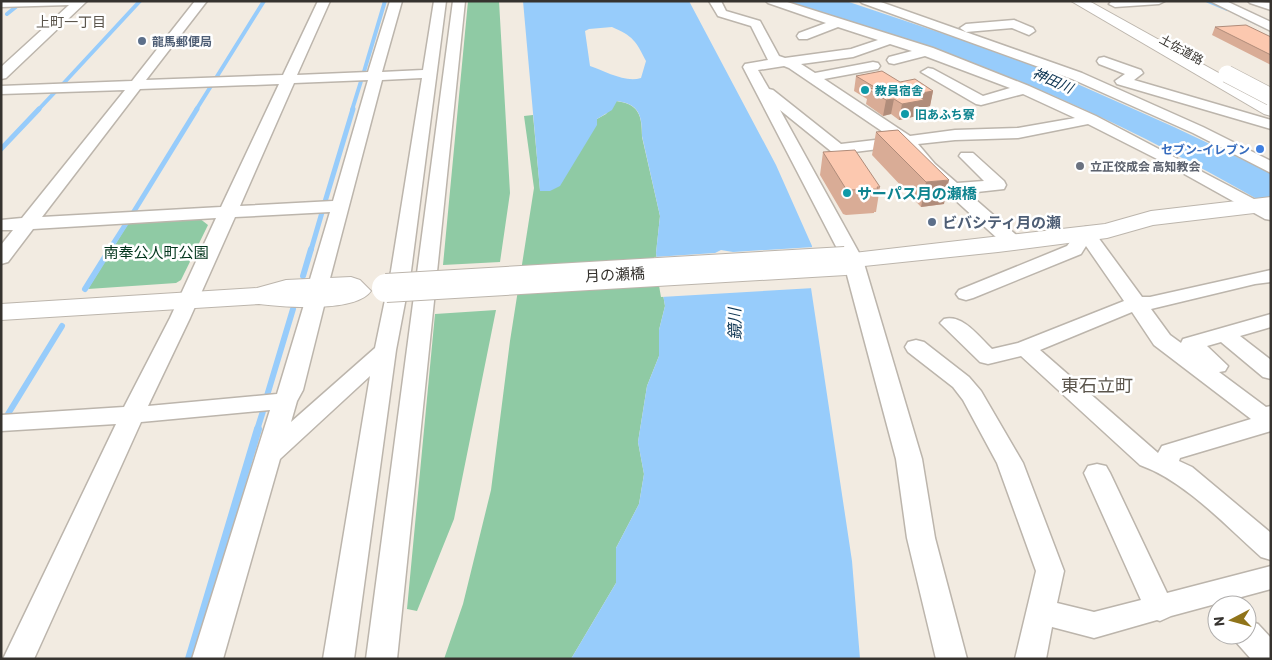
<svg xmlns="http://www.w3.org/2000/svg" width="1272" height="660" viewBox="0 0 1272 660" font-family="Barlow,'Noto Sans JP',sans-serif">
  <rect width="100%" height="100%" fill="#f2ebe1"/>
  <path fill="#8fcaa4" d="M468,1H499L510,193L500,262L443,265Z
    M616,101C639,104 642,115 642,137L660,216L656,253L665,306L659,330V356L647,386L638,442L644,474L639,504L616,548V583L571,659H444L463,604L491,490L510,341L534,188L524,116L533,115L540,190L597,119L606,114Z
    M199,218L208,225L181,280L176,283L88,289L129,222Z
    M496,310L454,519L417,611L407,609L435,314Z"/>
  <path fill="#97ccfb" fill-rule="evenodd" d="M523,1H689L776,165L812,246L811,288L852,561L860,659H571L616,583V548L639,504L644,474L638,442L647,386L659,356V330L665,306L656,253L660,216L642,136C642,115 639,104 617,101L612,110L597,119V125L560,186L550,191H540ZM612,27C633,36 636,41 646,61L641,78C625,83 605,71 590,66L585,31L589,29Z
    M784,1H846L1028,62L1174,127L1271,173V207C1183,156 1091,109 996,72C927,45 855,24 784,1Z"/>
  <path fill="#f2ebe1" d="M814,247V288L661,297L654,257L715,253L721,250L733,252Z"/>
  <g fill="none" stroke-linecap="round" stroke-linejoin="round">
    <path stroke="#97ccfb" stroke-width="4" d="M1208,1L1227,9
      M7,14L17,6
      M1242,16L1265,27
      M363,75L385,1
      M216,78L264,1
      M62,85L140,1
      M38,110L55,92
      M196,110L211,86
      M352,110L362,78"/>
    <path stroke="#97ccfb" stroke-width="5" d="M1,149L39,109
      M324,205L353,109
      M133,213L197,109
      M109,250L127,222
      M311,250L323,209"/>
    <path stroke="#97ccfb" stroke-width="6" d="M303,276L311,249
      M85,289L110,249
      M266,399L293,309
      M8,414L62,326
      M257,430L264,408"/>
    <path stroke="#97ccfb" stroke-width="8" d="M189,659L258,429"/>
    <defs>
      <path id="street" d="M1,1H87L6,78L1,79V67L69,5L1,7Z
        M195,1H207L146,80L283,75L318,1H330L297,75L368,72L390,1H402L382,72L423,70L434,1H446L411,271L396,350L354,659H323L370,376L280,459L223,659H192L270,410L141,422L34,659H3L116,424L1,431V415L124,407L170,318L216,218L33,229L8,262L1,264V245L13,230H1V220L22,218L125,90L1,94V86L132,81ZM422,78L391,271L375,348L291,422L297,401L303,390L326,298L323,294L316,292L309,294L306,298L277,394L148,406L190,318L235,217L330,212L308,286L311,290L318,292L325,290L328,286L382,80ZM368,80L333,201L240,206L294,83ZM279,84L221,207L42,217L140,89Z
        M453,1H465L397,659H366Z
        M709,1H721L726,11L760,21L779,56L785,58L851,49L878,40L838,27L807,39H799L797,36L799,33L826,23L768,3L766,1H784L933,48L1029,86L1096,116L1271,208V220L1265,219L1161,161L1088,124L1018,138L955,140L918,144L935,164L957,183L984,181L959,156L961,153H973L1004,181L1006,185L1004,189L968,193L1021,239L1023,243L1021,247L1014,249L1007,247C971,214 934,183 903,146L838,154L832,152L780,110L863,260L922,459L935,538L967,659H936L907,538L896,459L843,260L743,67L745,64L768,60L751,26L718,16ZM890,44L912,51L889,57L887,60L889,63L894,64L925,56L1010,88L983,96L933,69L928,68L921,72L976,104L981,105L1023,94L1075,118L1018,128L955,130L910,136L824,79L878,69L880,66L878,63L873,62L815,73L801,64L853,57ZM784,66L789,68L892,138L841,144L773,90L769,89L758,70Z
        M860,1H878L1082,73L1203,127L1271,161V173L1193,133L1072,79L862,3Z
        M1112,1H1165L1159,4L1115,7L1109,4Z
        M1210,1H1226L1271,22V31Z
        M1248,1L1271,3V10L1250,3Z
        M1014,20L1033,28L1035,31L1029,35L1012,28L966,32L960,28L966,24Z
        M1104,57L1141,70L1143,73L1134,80L1271,120V129L1117,84L1115,81L1125,74L1099,64L1097,61L1099,58Z
        M1086,227L1092,229L1142,297H1150L1271,270V282L1255,284L1151,309L1170,335L1181,343L1183,339L1271,314V327L1240,336L1271,360V379L1263,377L1221,342L1207,346L1228,366L1225,371L1219,372L1266,407L1271,406V431L1180,458L1179,461L1192,467L1271,533V560L1261,557C1225,525 1185,481 1140,465L1021,356L988,364L980,362L940,323L944,319C963,314 979,337 992,349L1018,343L1124,301L1086,246L1081,254L973,298L966,300L959,298L956,294L959,290L1067,246L1080,229ZM1132,312L1154,345L1251,419L1162,446L1158,453L1040,350Z
        M916,340L924,342L969,377L981,391L1023,463L1064,571L1057,603L1094,612L1141,600L1084,473L1088,466L1097,464L1106,466L1110,473L1167,593L1271,566V589L1171,616L1160,621L1157,620L1094,638L1052,627L1046,659H1015L1036,571L997,463L963,400L953,387L908,352L905,347L908,342Z
        M1247,620L1258,624L1271,638V659H1251L1236,642L1233,635H1247Z"/>
      <path id="secondary" d="M1271,197V211L1153,225L1107,238L998,252L845,268L836,266L833,261L836,256L845,254L1105,224L1151,211Z
        M351,277L360,280L371,291C356,313 283,307 259,304L1,320V304L257,288L286,280Z"/>
      <path id="highway" d="M1071,1H1089L1271,102V116L1264,114Z"/>
    </defs>
    <use href="#street" stroke="#bcb5ac" stroke-width="3"/>
    <use href="#secondary" stroke="#bcb5ac" stroke-width="2"/>
    <use href="#highway" stroke="#bcb5ac" stroke-width="2"/>
    <use href="#street" fill="#fff" fill-rule="evenodd"/>
    <use href="#secondary" fill="#fff" fill-rule="evenodd"/>
    <use href="#highway" fill="#fff" fill-rule="evenodd"/>
    <defs>
      <path id="secondary-bridge" d="M386,288L845,261"/>
      <path id="highway-bridge" d="M1227,74L1271,97"/>
    </defs>
    <use href="#secondary-bridge" stroke="#bcb5ac" stroke-width="30" stroke-linecap="butt"/>
    <use href="#highway-bridge" stroke="#bcb5ac" stroke-width="18" stroke-linecap="butt"/>
    <use href="#secondary-bridge" stroke="#fff" stroke-width="28"/>
    <use href="#highway-bridge" stroke="#fff" stroke-width="17"/>
  </g>
  <path fill="#d9ac96" d="M1215,27L1271,37V65L1212,35Z
    M856,76L900,82L933,91L930,106L923,108L921,115L899,120L891,114L883,116L866,104L867,99L854,91Z
    M898,130L944,204L921,207L872,155L876,132Z
    M823,152L880,187L876,212H874V213L846,215L843,214L820,175Z"/>
  <path fill="#b08c7a" d="M933,91L930,106L923,108L921,115L899,120L902,104L916,94Z
    M894,99L891,114L883,116L886,100Z
    M949,180L944,204L921,207L926,182Z"/>
  <path fill="#fcc8af" stroke="#b08c7a" d="M1246,25L1271,37V55L1215,27Z
    M882,71L900,82L915,79L933,91L916,94L924,100L902,104L894,99L886,100L868,89L876,88L856,76Z
    M898,130L949,180L926,182L876,132Z
    M855,150L880,187H877L878,189L850,190L846,189L823,152Z"/>
  <g fill="#5c6f8a" stroke="#fff" stroke-width="2">
    <circle cx="142" cy="41" r="5"/>
    <circle cx="932" cy="222" r="5"/>
  </g>
  <g fill="#0f9aa8" stroke="#fff" stroke-width="2">
    <circle cx="865" cy="90" r="5"/>
    <circle cx="905" cy="114" r="5"/>
    <circle cx="847" cy="193" r="5"/>
  </g>
  <circle fill="#3f7fe0" stroke="#fff" stroke-width="2" cx="1260" cy="149" r="5"/>
  <circle fill="#6b7280" stroke="#fff" stroke-width="2" cx="1080" cy="166" r="5"/>
  <g text-anchor="middle" dominant-baseline="central" stroke-width="5" stroke-linejoin="round" paint-order="stroke">
    <g font-size="12" font-weight="bold" fill="#4e5e75" stroke="#fff" text-anchor="start">
      <text x="152" y="41">龍馬郵便局</text>
    </g>
    <g font-size="12" fill="#36332f" stroke="#fff">
      <text transform="translate(1182 49) rotate(29)">土佐道路</text>
    </g>
    <g font-size="12" font-weight="bold" fill="#0d838f" stroke="#fff" text-anchor="start">
      <text x="875" y="90">教員宿舎</text>
      <text x="915" y="114">旧あふち寮</text>
    </g>
    <g font-size="12" font-weight="bold" fill="#366cbe" stroke="#fff" text-anchor="end">
      <text x="1250" y="149">セブン-イレブン</text>
    </g>
    <g font-size="12" font-weight="bold" fill="#5b616d" stroke="#fff" text-anchor="start">
      <text x="1090" y="166">立正佼成会 高知教会</text>
    </g>
    <g font-size="14" fill="#5b554c" stroke="#fff">
      <text x="71" y="21">上町一丁目</text>
    </g>
    <g font-size="14" font-style="italic" fill="#0b3351" stroke="#fff">
      <text transform="translate(1053 80) rotate(24)">神田川</text>
    </g>
    <g font-size="15" font-weight="bold" fill="#0d838f" stroke="#fff" text-anchor="start">
      <text x="857" y="193">サーパス月の瀬橋</text>
    </g>
    <g font-size="15" font-weight="bold" fill="#4e5e75" stroke="#fff" text-anchor="start">
      <text x="942" y="222">ビバシティ月の瀬</text>
    </g>
    <g font-size="15" fill="#01351c" stroke="#fff">
      <text x="156" y="252">南奉公人町公園</text>
    </g>
    <g font-size="15" fill="#36332f" stroke="#fff">
      <text transform="translate(615 274) rotate(-3)">月の瀬橋</text>
    </g>
    <g font-size="16" font-style="italic" fill="#0b3351" stroke="#fff">
      <text transform="translate(734 324) rotate(-91)">鏡川</text>
    </g>
    <g font-size="18" fill="#5b554c" stroke="#fff">
      <text x="1097" y="385">東石立町</text>
    </g>
  </g>
  <rect width="1272" height="660" fill="none" stroke="#36332f" stroke-width="5"/>
  <g transform="translate(1232 620) rotate(264)"><circle r="24" fill="#ffffff" stroke="#afadac"/>
  <path d="M0-4L9 19L0 12L-9 19Z" fill="#90741a"/>
  <text y="-8" font-size="14" font-weight="bold" text-anchor="middle" fill="#36332f">N</text>
  </g>
</svg>
